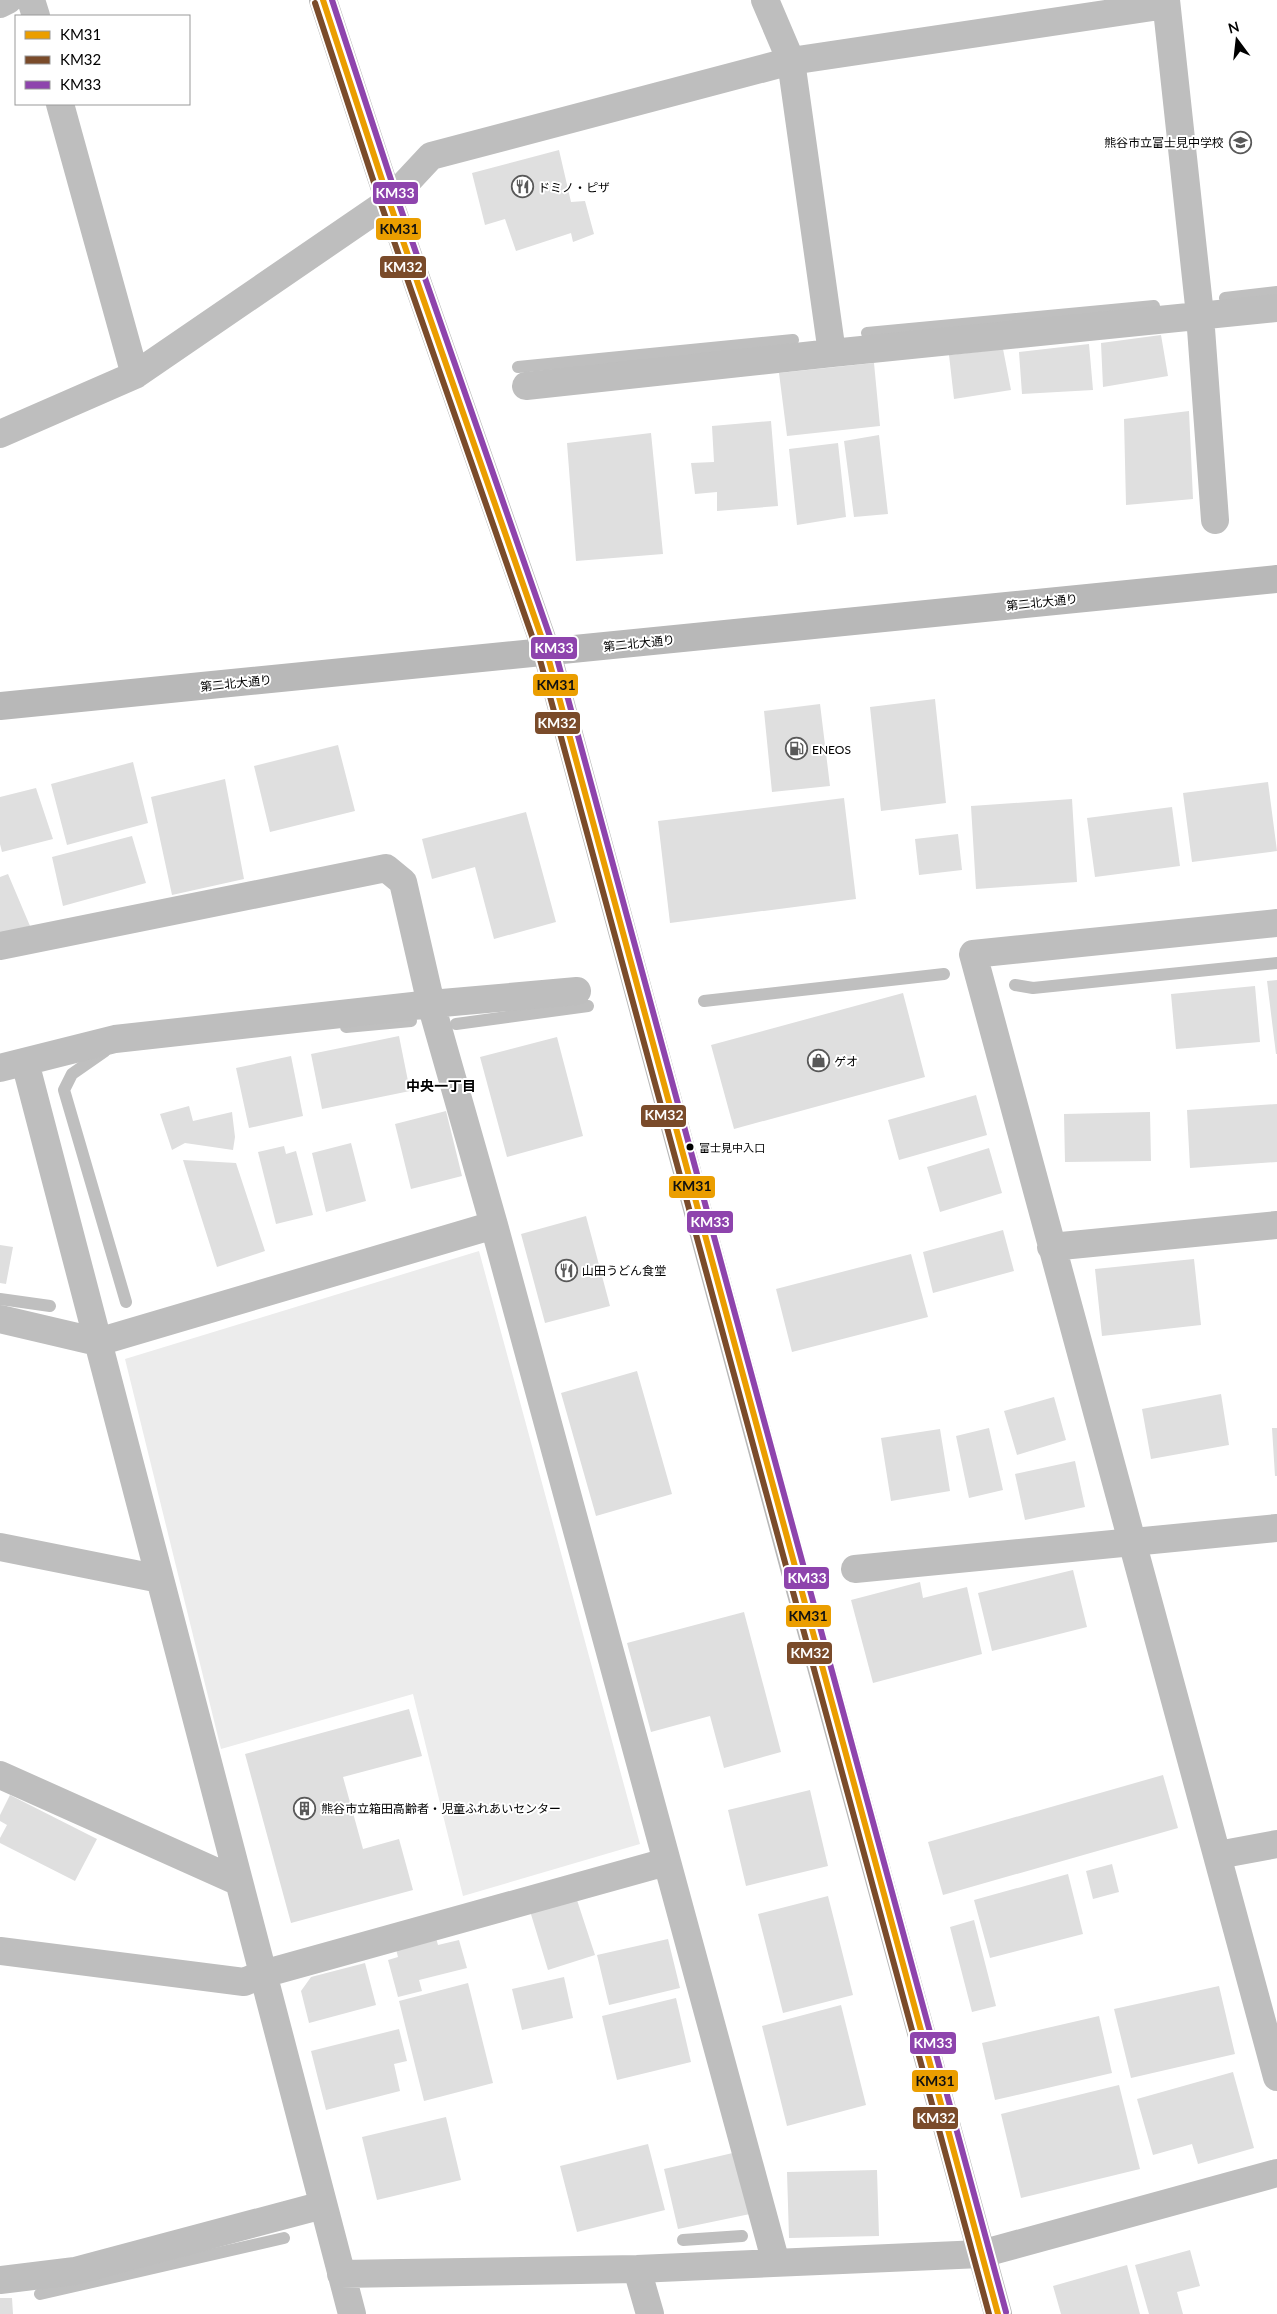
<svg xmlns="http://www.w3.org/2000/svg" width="1277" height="2314" viewBox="0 0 1277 2314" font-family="Lato,'Noto Sans JP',sans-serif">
  <rect width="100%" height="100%" fill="#fff"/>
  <path fill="#ececec" d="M479,1251L640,1844L463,1896L413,1694L221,1749L125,1359Z"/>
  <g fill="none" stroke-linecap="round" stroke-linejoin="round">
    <path stroke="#bfbfbf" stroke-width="12" d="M1225,298L1277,292
      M867,333L1154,306
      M518,367L793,340
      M1015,985L1033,988L1277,963
      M704,1001L944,974
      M456,1024L588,1006
      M346,1027L411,1021
      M105,1051L72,1074L64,1090L126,1302
      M0,1299L50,1306
      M683,2240L742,2236
      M40,2294L284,2238"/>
  </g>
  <path fill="#dfdfdf" d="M559,150L571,202L585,201L594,234L573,242L571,233L516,251L505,219L485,225L472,173Z
    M1161,335L1168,376L1103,387L1101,343Z
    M1089,344L1093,390L1022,394L1019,352Z
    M1003,349L1011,390L954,399L949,355Z
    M874,363L880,426L787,436L779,373Z
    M1189,411L1193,499L1126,505L1124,419Z
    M771,421L778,506L717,511V492L695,494L691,463L714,462L712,426Z
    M651,433L663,554L576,561L567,443Z
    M879,435L888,514L854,517L844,441Z
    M838,443L846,517L797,525L789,449Z
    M935,699L946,803L881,811L870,707Z
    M820,704L830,786L772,792L764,711Z
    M338,745L355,811L270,832L254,766Z
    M133,762L148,823L67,845L51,784Z
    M225,779L244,879L172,895L151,797Z
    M1268,782L1277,851L1192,862L1183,793Z
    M36,788L53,839L2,852L0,844V797Z
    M844,798L856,899L670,923L658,821Z
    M1072,799L1077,882L976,889L971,806Z
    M1172,807L1180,866L1095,877L1087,818Z
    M526,812L556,922L494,939L475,867L432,879L422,839Z
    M958,834L962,870L919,875L915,839Z
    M132,836L146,883L63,906L52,857Z
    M8,874L30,926L0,937V877Z
    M1277,980V1054H1276L1267,981Z
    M1255,986L1260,1042L1176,1049L1171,994Z
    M903,993L925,1077L734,1129L711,1045Z
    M399,1036L410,1091L322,1109L311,1054Z
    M557,1037L583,1136L507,1157L480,1057Z
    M291,1056L303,1116L249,1128L236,1068Z
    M976,1095L987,1135L899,1160L888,1120Z
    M1277,1104V1162L1190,1168L1187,1110Z
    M189,1106L193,1121L232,1112L235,1137L233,1150L185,1143L172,1150L160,1114Z
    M446,1111L462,1176L411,1189L395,1124Z
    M1150,1112L1151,1161L1065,1162L1064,1114Z
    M351,1143L366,1201L326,1212L312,1153Z
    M284,1146L286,1154L296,1151L313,1215L276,1224L258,1152Z
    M989,1148L1002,1193L940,1212L927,1167Z
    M183,1160L236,1163L265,1251L217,1267Z
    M586,1216L610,1306L545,1323L521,1234Z
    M1003,1230L1014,1271L933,1293L923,1252Z
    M0,1245L13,1247L6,1284L0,1283Z
    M911,1254L928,1317L792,1352L776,1289Z
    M1194,1259L1201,1325L1102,1336L1095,1269Z
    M637,1371L672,1494L596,1516L561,1393Z
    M1221,1394L1229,1445L1151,1459L1142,1409Z
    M1054,1397L1066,1440L1017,1455L1004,1411Z
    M989,1428L1003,1490L969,1498L956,1436Z
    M1272,1428H1277V1476H1275Z
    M940,1429L950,1491L891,1501L881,1438Z
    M1075,1461L1085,1507L1025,1520L1015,1474Z
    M1073,1570L1087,1627L992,1651L978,1593Z
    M920,1582L923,1598L967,1587L982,1654L873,1683L851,1600Z
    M744,1612L781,1752L724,1768L710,1716L651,1732L627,1643Z
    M409,1709L422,1756L343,1777L363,1849L399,1839L413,1890L291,1923L245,1754Z
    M1163,1775L1178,1828L943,1895L928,1842Z
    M810,1790L828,1866L746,1886L728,1810Z
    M10,1795L97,1839L75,1881L0,1843V1838L7,1825L0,1821V1815Z
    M1112,1864L1119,1892L1093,1899L1086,1871Z
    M1068,1874L1083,1934L990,1958L974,1900Z
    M828,1896L853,1995L783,2013L758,1914Z
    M576,1897L595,1955L548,1970L530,1911Z
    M974,1920L996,2006L972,2012L950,1927Z
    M436,1938L438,1945L459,1940L467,1968L419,1980L422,1991L398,1997L388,1960L398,1957L396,1949Z
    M668,1939L680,1988L609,2005L597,1955Z
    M365,1963L376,2005L309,2023L301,1991L311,1977Z
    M564,1977L573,2018L522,2030L512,1989Z
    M468,1983L493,2083L424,2101L399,2001Z
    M1219,1986L1235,2054L1131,2078L1114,2009Z
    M676,1998L691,2062L617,2080L602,2016Z
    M841,2005L866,2105L787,2126L762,2026Z
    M1099,2016L1112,2073L995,2100L982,2043Z
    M399,2029L407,2061L394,2064L400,2091L326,2110L311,2051Z
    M1233,2072L1254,2148L1198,2164L1192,2144L1153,2155L1137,2099Z
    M1119,2085L1140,2169L1021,2198L1001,2114Z
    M446,2117L461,2180L377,2200L362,2137Z
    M648,2144L665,2210L577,2232L560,2166Z
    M737,2152L750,2214L678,2229L664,2169Z
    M877,2170L879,2236L789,2238L787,2172Z
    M1190,2250L1200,2286L1177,2292L1183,2314H1149L1135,2265Z
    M1127,2265L1140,2314H1061L1053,2286Z
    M0,2298H12L13,2314H0Z"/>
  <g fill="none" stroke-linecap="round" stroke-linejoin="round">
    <path stroke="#bebebe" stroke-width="28" d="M31,0L36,16
      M765,0L791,61L832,353
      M1166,0L1200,315L1215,520
      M0,4L8,0
      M60,104L135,375
      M526,386L832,353L1277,308
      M0,434L135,375L389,201L431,156L791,61L1166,5
      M1277,923L973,954L1277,2077
      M0,946L386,868L403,882L431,1004L494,1225L776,2263
      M25,1062L352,2314
      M0,1068L115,1039L431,1004L577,991
      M1051,1247L1277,1225
      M0,1319L98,1342L494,1225
      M0,1547L160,1579
      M855,1569L1277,1528
      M0,1775L239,1882
      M1218,1855L1277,1844
      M0,1951L244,1982L263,1974L666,1862
      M637,2269L650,2314
      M341,2274L637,2269L981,2254L1277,2173
      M0,2280L75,2271L323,2205"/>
    <path stroke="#b8b8b8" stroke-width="28" d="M323,0L389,201L547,653L796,1575L998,2314
      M0,706L1277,579"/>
    <defs>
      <path id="bus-1" d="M323,0L389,201L547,653L998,2314"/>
      <path id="bus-2" d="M315,3L381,204L539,656L989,2314"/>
      <path id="bus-3" d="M332,0L397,198L555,651L1006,2312"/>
    </defs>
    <use href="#bus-1" stroke="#fff" stroke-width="10"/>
    <use href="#bus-2" stroke="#fff" stroke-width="10"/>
    <use href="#bus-3" stroke="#fff" stroke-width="10"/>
    <use href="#bus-1" stroke="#eb9e00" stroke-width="6"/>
    <use href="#bus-2" stroke="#7a4b2a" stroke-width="6"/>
    <use href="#bus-3" stroke="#8e44ad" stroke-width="6"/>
  </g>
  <defs>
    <symbol id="school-ring" viewBox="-11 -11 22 22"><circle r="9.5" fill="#fff" stroke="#595959" stroke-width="1.5"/><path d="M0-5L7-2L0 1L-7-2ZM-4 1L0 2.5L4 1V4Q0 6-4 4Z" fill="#595959"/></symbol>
    <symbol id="restaurant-ring" viewBox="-11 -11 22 22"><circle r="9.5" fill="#fff" stroke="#595959" stroke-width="1.5"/><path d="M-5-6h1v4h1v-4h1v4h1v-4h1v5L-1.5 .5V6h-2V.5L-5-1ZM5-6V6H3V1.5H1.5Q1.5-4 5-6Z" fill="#595959"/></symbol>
    <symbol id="fuel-ring" viewBox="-11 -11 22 22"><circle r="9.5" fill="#fff" stroke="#595959" stroke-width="1.5"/><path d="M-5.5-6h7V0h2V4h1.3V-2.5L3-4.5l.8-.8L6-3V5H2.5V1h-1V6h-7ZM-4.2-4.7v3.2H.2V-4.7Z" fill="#595959"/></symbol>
    <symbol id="shop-ring" viewBox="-11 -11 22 22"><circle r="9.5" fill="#fff" stroke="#595959" stroke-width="1.5"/><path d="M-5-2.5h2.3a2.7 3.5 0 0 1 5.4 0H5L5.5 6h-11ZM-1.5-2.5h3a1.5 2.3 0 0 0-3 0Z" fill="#595959"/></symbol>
    <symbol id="building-ring" viewBox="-11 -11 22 22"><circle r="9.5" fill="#fff" stroke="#595959" stroke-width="1.5"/><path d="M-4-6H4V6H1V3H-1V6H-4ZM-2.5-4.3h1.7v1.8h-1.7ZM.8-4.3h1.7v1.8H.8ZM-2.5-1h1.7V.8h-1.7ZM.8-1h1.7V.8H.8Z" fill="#595959"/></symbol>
  </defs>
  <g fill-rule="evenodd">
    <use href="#school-ring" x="1228" y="130" width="25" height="25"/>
    <use href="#restaurant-ring" x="510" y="174" width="25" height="25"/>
    <use href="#fuel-ring" x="784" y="736" width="25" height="25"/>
    <use href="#shop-ring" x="806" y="1048" width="25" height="25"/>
    <use href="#restaurant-ring" x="554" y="1258" width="25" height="25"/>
    <use href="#building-ring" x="292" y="1796" width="25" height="25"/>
  </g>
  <circle fill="#000" stroke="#fff" stroke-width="2" cx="690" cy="1147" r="4.5"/>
  <g text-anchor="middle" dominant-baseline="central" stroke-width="4" stroke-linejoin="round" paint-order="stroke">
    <g font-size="11" fill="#000" stroke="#fff" text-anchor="start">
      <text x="699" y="1147">富士見中入口</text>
    </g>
    <g font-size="12" fill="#000" stroke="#fff" text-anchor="start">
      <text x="1224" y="142" text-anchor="end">熊谷市立富士見中学校</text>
      <text x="538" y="187">ドミノ・ピザ</text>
      <text x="812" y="749">ENEOS</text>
      <text x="834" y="1061">ゲオ</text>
      <text x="582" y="1270">山田うどん食堂</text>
      <text x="321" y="1808">熊谷市立箱田高齢者・児童ふれあいセンター</text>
    </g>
    <g font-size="12" fill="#000" stroke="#fff">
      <text transform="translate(1042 602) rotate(-6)">第二北大通り</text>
      <text transform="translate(639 643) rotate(-6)">第二北大通り</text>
      <text transform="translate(236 683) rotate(-6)">第二北大通り</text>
    </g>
    <g font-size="14" font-weight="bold" fill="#000" stroke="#fff">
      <text x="441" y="1085">中央一丁目</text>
    </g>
  </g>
  <g stroke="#fff" stroke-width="2">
    <rect x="372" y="181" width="47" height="24" rx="5" fill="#8e44ad"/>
    <rect x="375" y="217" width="47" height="24" rx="5" fill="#eb9e00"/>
    <rect x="379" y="255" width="48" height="24" rx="5" fill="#7a4b2a"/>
    <rect x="530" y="636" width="48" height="24" rx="5" fill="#8e44ad"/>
    <rect x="532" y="673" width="47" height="24" rx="5" fill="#eb9e00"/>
    <rect x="534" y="711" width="47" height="24" rx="5" fill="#7a4b2a"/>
    <rect x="640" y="1104" width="47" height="24" rx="5" fill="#7a4b2a"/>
    <rect x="668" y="1175" width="48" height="24" rx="5" fill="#eb9e00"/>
    <rect x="686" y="1210" width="48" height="24" rx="5" fill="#8e44ad"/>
    <rect x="783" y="1566" width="47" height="24" rx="5" fill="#8e44ad"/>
    <rect x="785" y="1604" width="47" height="24" rx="5" fill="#eb9e00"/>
    <rect x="786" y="1641" width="47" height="24" rx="5" fill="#7a4b2a"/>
    <rect x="909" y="2031" width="48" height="24" rx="5" fill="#8e44ad"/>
    <rect x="911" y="2069" width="48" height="24" rx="5" fill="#eb9e00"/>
    <rect x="912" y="2106" width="47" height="24" rx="5" fill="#7a4b2a"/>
  </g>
  <g font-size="14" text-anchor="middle" font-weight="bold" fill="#fff">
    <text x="395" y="198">KM33</text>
    <text x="403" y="272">KM32</text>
    <text x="554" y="653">KM33</text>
    <text x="557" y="728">KM32</text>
    <text x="664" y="1120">KM32</text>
    <text x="710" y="1227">KM33</text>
    <text x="807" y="1583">KM33</text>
    <text x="810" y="1658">KM32</text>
    <text x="933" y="2048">KM33</text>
    <text x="936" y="2123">KM32</text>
  </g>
  <g font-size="14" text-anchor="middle" font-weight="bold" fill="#111">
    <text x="399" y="234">KM31</text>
    <text x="556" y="690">KM31</text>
    <text x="692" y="1191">KM31</text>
    <text x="808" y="1621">KM31</text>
    <text x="935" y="2086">KM31</text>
  </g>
  <rect x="15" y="15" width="175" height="90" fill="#ffffff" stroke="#999999"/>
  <rect x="25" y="31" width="25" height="8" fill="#eb9e00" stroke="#999999"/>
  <text x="60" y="40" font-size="15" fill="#000000">KM31</text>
  <rect x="25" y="56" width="25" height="8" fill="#7a4b2a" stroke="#999999"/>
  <text x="60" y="65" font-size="15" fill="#000000">KM32</text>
  <rect x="25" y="81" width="25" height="8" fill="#8e44ad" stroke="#999999"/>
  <text x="60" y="90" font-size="15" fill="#000000">KM33</text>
  <g transform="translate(1237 40) rotate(345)" stroke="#ffffff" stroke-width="4" paint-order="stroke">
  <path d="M0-4L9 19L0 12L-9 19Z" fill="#000000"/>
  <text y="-8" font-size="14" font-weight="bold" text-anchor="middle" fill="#000000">N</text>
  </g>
</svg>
